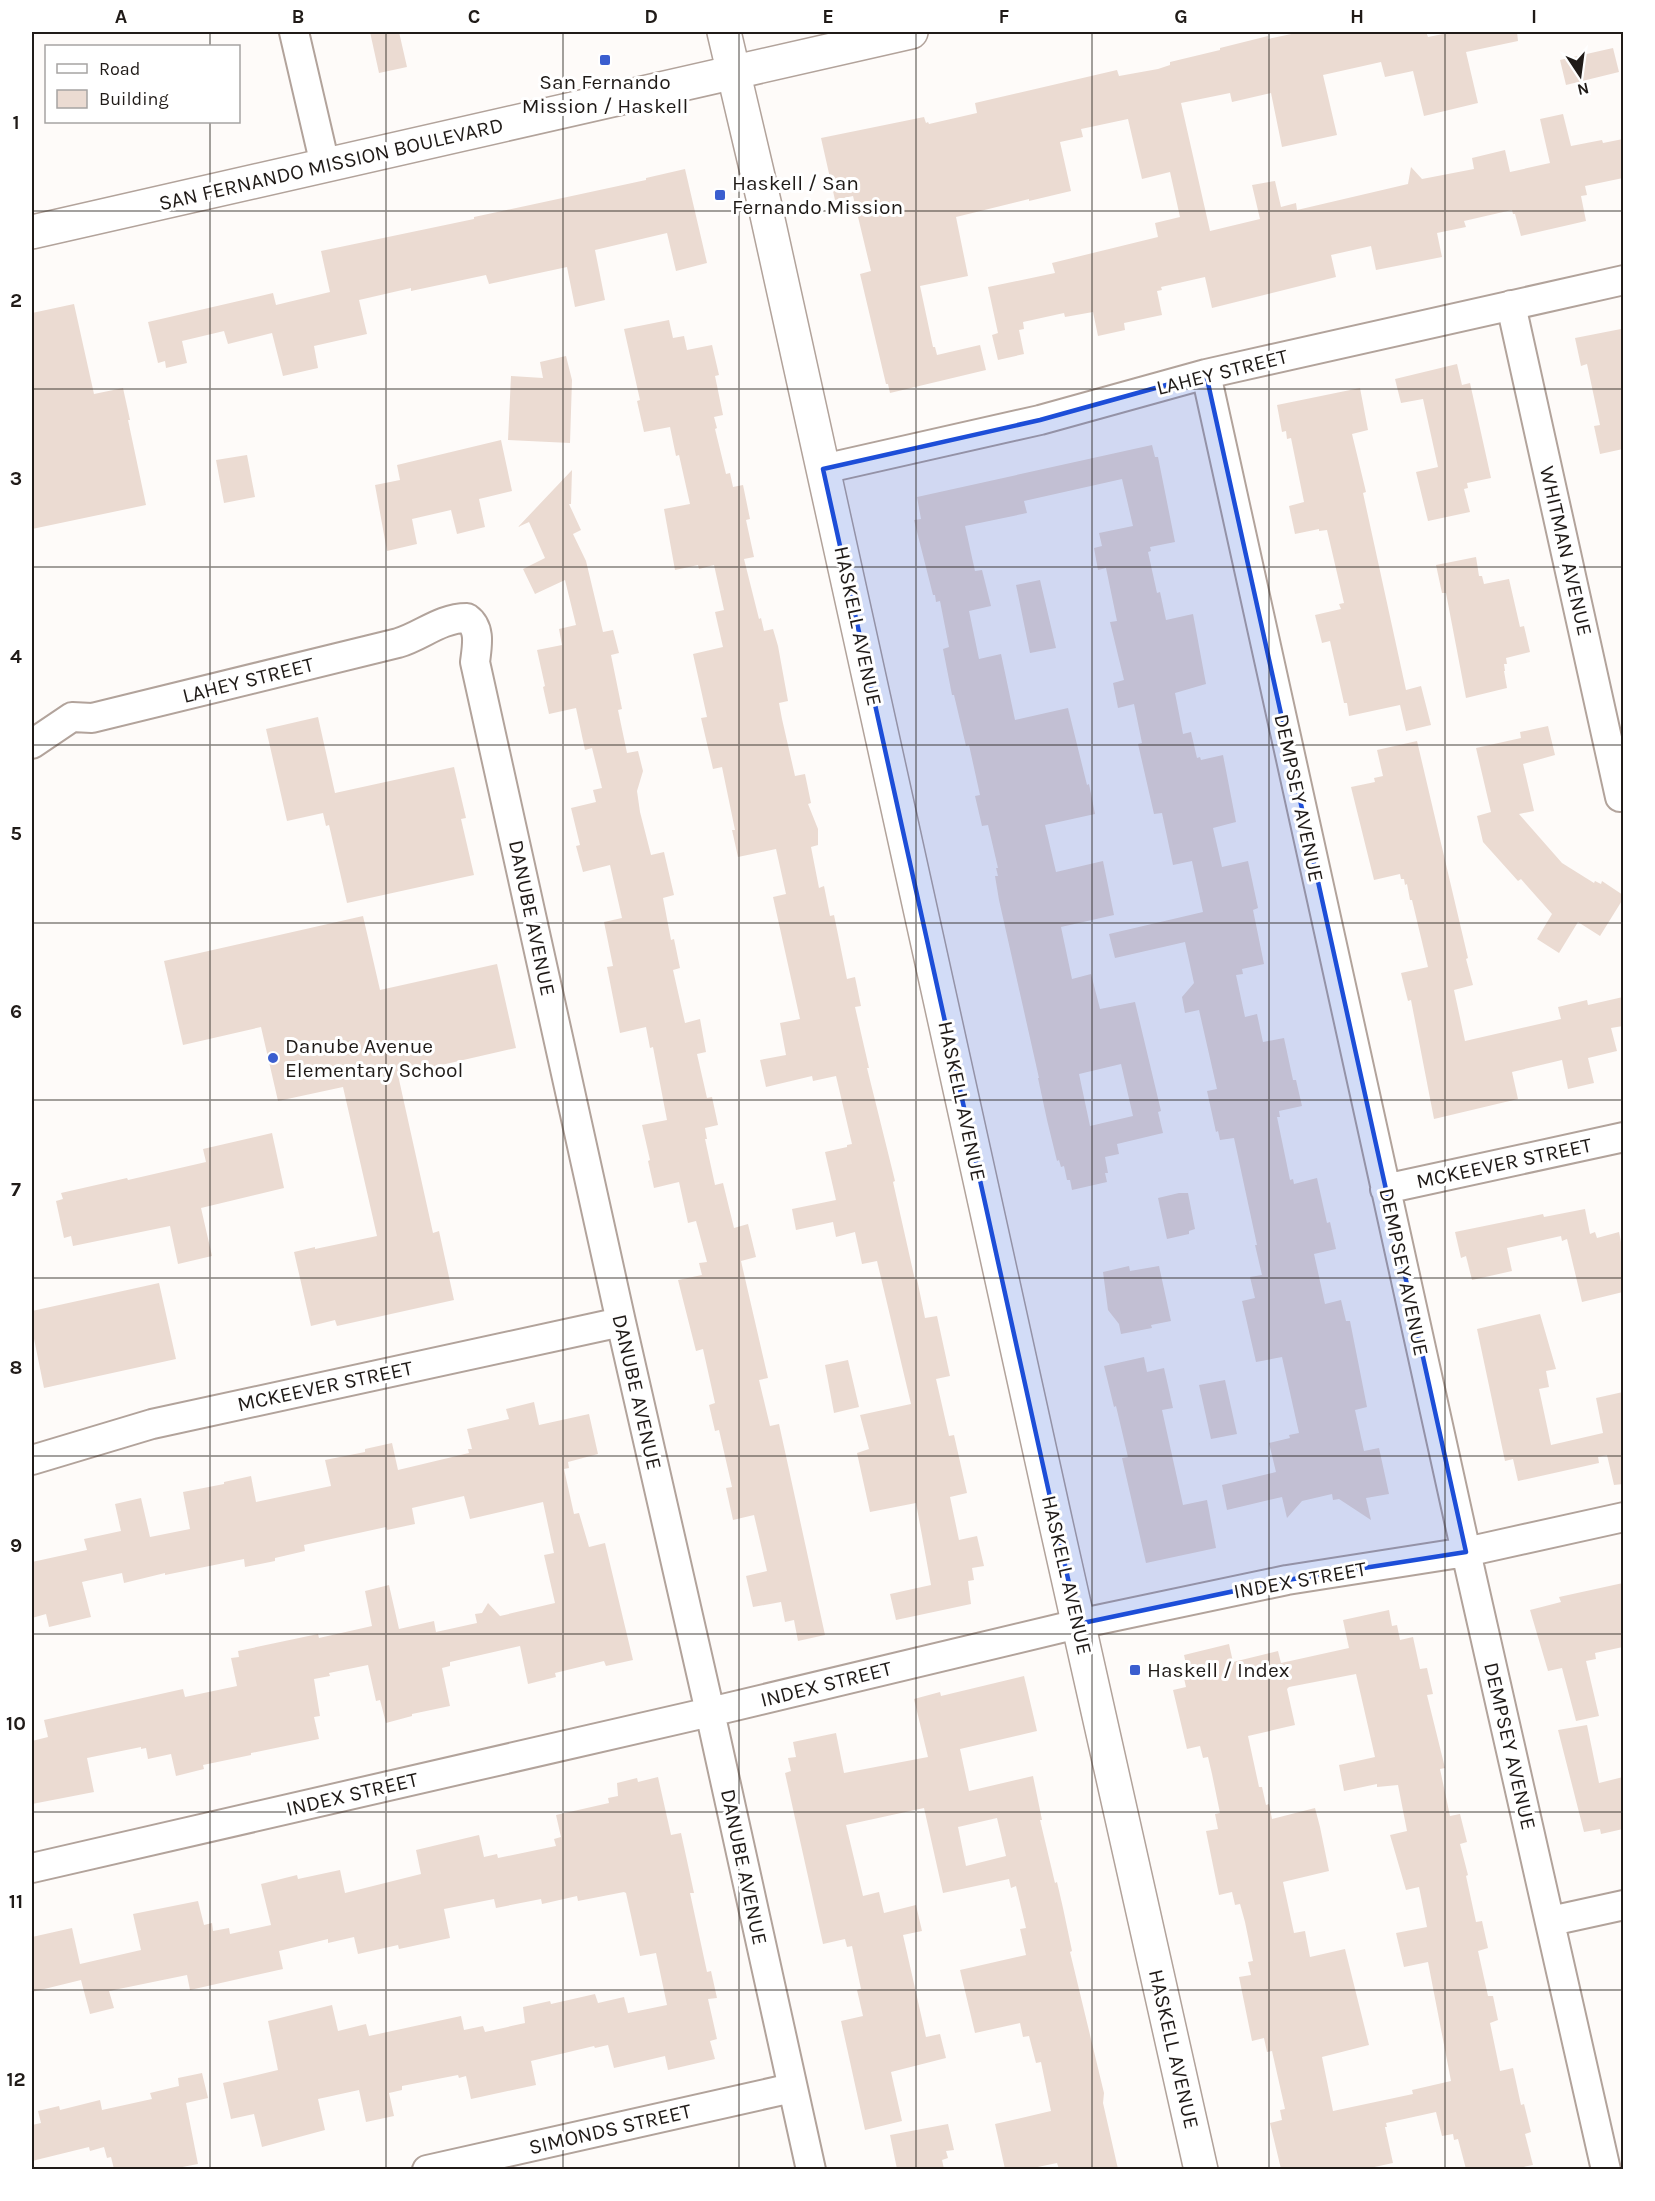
<svg xmlns="http://www.w3.org/2000/svg" width="1655" height="2201" viewBox="0 0 1655 2201" font-family="Karla,sans-serif">
  <rect width="100%" height="100%" fill="#fefbf9"/>
  <path fill="#ebdbd2" fill-rule="evenodd" d="M370,32H399L407,67L379,73Z
    M1301,32H1426L1428,37L1453,32H1517L1518,41L1466,52L1478,103L1424,116L1413,71L1385,77L1381,62L1323,75L1337,135L1282,147L1271,93L1232,102L1230,93L1181,103L1210,231L1260,219L1252,185L1275,181L1281,207L1296,203L1297,210L1408,184L1411,167L1422,179L1474,169L1472,158L1505,150L1510,172L1550,163L1540,119L1563,114L1571,146L1602,140L1603,143L1623,139V178L1585,186L1587,195L1581,196L1586,221L1521,236L1515,214H1513L1512,210L1464,221L1466,227L1437,233L1442,257L1376,270L1371,246L1331,255L1336,277L1212,308L1205,277L1161,287L1162,290L1157,291L1162,315L1124,323L1125,330L1098,336L1093,312L1065,317L1064,313L1023,322L1024,329L1019,330L1024,354L998,360L992,335L998,333L988,287L1055,273L1052,263L1158,237L1155,223L1180,217L1170,172L1142,179L1128,119L1081,129L1083,137L1060,142L1071,191L1029,201V199L956,217L968,276L920,286L933,347H935L937,355L980,345L986,370L890,393L888,384H886L860,274L871,271L853,196L835,200L821,138L924,117L926,123L928,122L929,124L977,113L975,103L1117,70L1119,76L1158,69L1170,65V62L1220,50V48L1268,36V39Z
    M1613,48L1619,72L1566,85L1560,60Z
    M685,169L707,263L676,271L667,233L595,250L605,300L575,307L567,267L489,284L486,275L411,291V288L359,300L367,334L314,346L318,368L283,376L272,333L228,344L224,331L182,341L187,363L166,368L165,361L158,363L148,322L273,293L276,305L330,292L321,251L474,219V217L646,180V178Z
    M74,304L94,394L123,388L130,420H128L146,505L32,529V313Z
    M669,320L673,338L684,336L687,350L712,345L719,375L715,376L723,415L714,417L717,428L715,429L726,474L730,473L733,487L743,485L750,519L746,520L754,557L744,559L759,619L761,618L764,631L773,629L778,646L788,701L779,703L782,719L795,776L805,774L811,803L808,804L818,829V845L811,847L819,888L824,886L830,916L834,915L847,979L855,977L861,1006L855,1007L869,1068H867L895,1181L893,1182L915,1280L917,1279L925,1318L937,1316L950,1376L936,1379L949,1436L954,1435L967,1493L950,1497L959,1540L977,1536L984,1566L972,1568L974,1580L968,1581L971,1604L896,1620L890,1594L931,1585L916,1503L870,1512L857,1453L869,1449L860,1415L911,1404L877,1261L862,1264L855,1232L836,1237L833,1222L796,1230L792,1209L836,1200L825,1152L847,1147V1145L852,1144L836,1076L813,1081L812,1076L766,1087L760,1060L786,1055L780,1023L800,1019L773,897L786,894L776,849L738,857L732,830H735L722,767L713,769L701,718L707,717L693,654L723,647L715,612L724,610L714,565L699,569L698,565L675,570L664,509L690,504L679,455L676,456L670,427L644,432L637,401L640,400L624,329Z
    M1621,329L1623,342V449L1600,454L1594,426L1600,425L1587,364L1581,366L1575,338Z
    M566,356L572,380L570,443L508,440L511,376L543,378L540,362Z
    M1457,364L1462,385L1470,383L1491,478L1467,483L1468,488L1464,489L1470,512L1428,521L1416,472L1438,467L1423,399L1401,403L1395,379Z
    M1360,388L1368,430L1352,434L1366,492L1363,493L1406,690L1421,686L1431,725L1406,731L1400,705L1349,716L1347,703H1344L1330,641L1322,643L1315,615L1341,609L1339,604L1344,603L1327,530L1319,531V529L1295,534L1289,506L1304,502L1291,438L1287,439L1286,431L1282,432L1277,405Z
    M501,440L512,491L479,499L485,527L457,534L451,510L412,519L417,544L387,551L375,485L400,480L397,465Z
    M1152,445L1155,457H1158L1175,542L1150,547L1151,551L1148,552L1157,593L1160,592L1166,620L1193,614L1206,684L1175,693L1183,734L1191,732L1197,758L1200,757L1201,760L1223,755L1236,822L1213,828L1222,867L1248,861L1258,908L1253,910L1264,964L1242,969L1243,974L1236,975L1245,1017L1257,1014L1263,1042L1284,1038L1293,1080H1296L1302,1106L1279,1111L1280,1117H1277L1290,1180L1293,1179L1294,1184L1317,1178L1327,1223L1330,1222L1336,1249L1314,1254L1325,1304L1341,1300L1346,1321H1350L1367,1407L1355,1410L1364,1451L1379,1448L1389,1494L1366,1498L1371,1520L1339,1499L1333,1500L1332,1494L1302,1501L1287,1518L1282,1497L1227,1510L1222,1485L1276,1472L1269,1443L1290,1438L1289,1435L1299,1433L1282,1357L1256,1362L1242,1301L1255,1298L1250,1277L1262,1275L1255,1245H1257L1234,1138L1220,1140L1218,1131L1216,1132L1207,1091L1217,1089L1199,1010L1185,1013L1182,997L1194,983L1185,942L1115,958L1109,934L1203,912L1192,861L1173,865L1162,813L1154,814L1138,744L1142,743L1134,704L1118,708L1113,683L1124,680L1110,622L1117,621L1106,568L1098,570L1094,548L1102,546L1099,533L1133,526L1122,479L1024,501L1027,513L965,526L975,571L982,570L991,606L969,611L979,659L1001,654L1015,720L1068,708L1087,785L1089,784L1095,814L1045,825L1056,872L1103,861L1114,915L1061,927L1072,979L1091,974L1100,1009L1135,1002L1161,1111L1158,1112L1163,1133L1117,1144L1119,1154L1105,1157L1108,1173H1105L1107,1182L1072,1190L1070,1180H1067L1064,1166L1061,1167L1059,1160L1057,1161L1047,1120L1038,1078H1039L999,900L995,876H998L996,868H998L988,825L982,826L975,796L980,795L969,745L966,746L954,695H952L943,649L949,647L940,601L936,602L935,595H933L914,520L921,519L917,497ZM1121,1064L1133,1116L1090,1126L1079,1074Z
    M247,455L255,497L224,503L216,460Z
    M572,470L571,504H569L581,530L573,534L586,561L603,632L613,630L619,653L611,655L622,709L618,710L627,753L638,751L643,771L637,791L640,812L651,855L664,852L674,895L663,898L671,940L674,939L680,968L673,970L685,1023L700,1019L706,1052L697,1054L707,1098L712,1097L718,1125L705,1128L707,1139H705L715,1185L723,1183L734,1228L748,1224L756,1257L741,1261L768,1378L759,1380L770,1426L779,1424L825,1635L798,1641L794,1620L785,1622L781,1602L753,1607L746,1576L767,1571L754,1515L733,1520L726,1488L732,1487L719,1430L715,1431L709,1405L715,1403L703,1349L696,1351L678,1280L702,1275L699,1263L707,1262L696,1221L688,1223L679,1182L654,1188L648,1161L650,1160L642,1125L667,1120L653,1047L650,1048L646,1027L620,1033L607,967L613,966L604,922L622,918L610,865L583,872L576,846L580,845L571,808L596,802L593,790L602,788L592,748L585,750L576,708L549,714L543,687L545,686L537,650L562,645L559,629L576,625L565,580L535,594L523,569L545,558L529,522L518,527Z
    M1476,557L1479,576H1482L1484,584L1509,579L1520,627L1524,626L1530,652L1506,658L1507,664H1504L1505,671H1504L1507,688L1466,698L1446,593H1442L1436,565Z
    M1040,580L1056,648L1030,653L1016,585Z
    M318,717L335,793L454,767L466,818L461,819L474,875L347,903L329,825L326,826L323,813L287,821L266,729Z
    M1548,726L1555,755L1523,764L1534,811L1519,814L1562,863L1594,883L1595,881L1601,884L1602,881L1623,895V899L1600,936L1578,922L1559,953L1537,939L1552,914L1521,879L1518,881L1483,842L1477,816L1491,812L1476,748L1521,738L1520,732Z
    M1417,741L1468,958L1466,959L1473,985L1454,990L1465,1041L1561,1019L1558,1007L1587,1000L1588,1005L1623,997V1026L1611,1028L1617,1051L1588,1058L1594,1083L1568,1089L1562,1060L1512,1072L1518,1099L1434,1119L1411,1000L1408,1001L1401,973L1428,967L1412,900H1410L1407,884L1405,885L1404,879H1401L1400,874L1374,880L1351,787L1375,782L1374,778L1383,776L1377,750Z
    M363,916L380,990L497,964L516,1048L398,1075L433,1233L439,1231L454,1300L337,1326L335,1320L311,1326L294,1252L315,1247V1249L377,1236L343,1087L278,1101L261,1027L183,1045L164,961Z
    M272,1133L284,1188L201,1208L212,1256L178,1264L170,1226L73,1246L71,1236L64,1238L56,1201L63,1199L61,1193L127,1178L128,1180L206,1162L203,1149Z
    M1179,1193H1188L1195,1229L1189,1231V1234L1167,1239L1158,1198Z
    M1585,1209L1590,1234L1595,1232L1597,1238L1619,1232L1623,1252V1292L1582,1302L1567,1239L1562,1241L1561,1236L1507,1248L1512,1271L1472,1280L1466,1256L1461,1258L1455,1232L1543,1214L1544,1217Z
    M1129,1266L1130,1271L1159,1266L1171,1321L1151,1325L1152,1328L1121,1334L1119,1324L1108,1310L1103,1272Z
    M159,1283L176,1359L44,1388L32,1329V1311Z
    M1540,1314L1556,1369L1546,1371L1549,1387L1539,1389L1551,1445L1603,1433L1596,1398L1623,1392V1484L1614,1485L1607,1455L1598,1457L1599,1463L1518,1481L1513,1459L1505,1461L1477,1329Z
    M1144,1357L1147,1372L1164,1368L1173,1408L1162,1410L1183,1505L1207,1500L1216,1548L1146,1563L1122,1458L1128,1457L1116,1406L1114,1407L1104,1366Z
    M848,1360L859,1407L834,1413L825,1365Z
    M1225,1380L1237,1434L1211,1439L1199,1385Z
    M534,1402L539,1425L589,1414L598,1454L568,1462L569,1468L564,1469L574,1514L579,1513L589,1547L605,1543L633,1660L606,1666L604,1661L555,1673L556,1677L528,1684L520,1646L450,1662V1666L442,1668L450,1706L412,1714V1716L386,1723L380,1700L376,1701L368,1665L329,1673L330,1676L314,1679L320,1716L314,1717L319,1739L251,1753V1755L203,1765L204,1769L176,1776L171,1754L148,1759L146,1748L141,1749V1747L87,1758L94,1792L32,1804V1741L48,1737L44,1720L183,1689L185,1697L237,1686L231,1658L239,1657L238,1651L318,1634L319,1638L372,1626L365,1591L389,1585L399,1629L434,1621L436,1632L477,1623L475,1614L482,1613L488,1603L500,1616L555,1603L544,1555L554,1553L543,1502L470,1519L464,1496L412,1508L415,1524L387,1530L386,1527L304,1545L305,1551L275,1558V1561L245,1567L244,1559L165,1575V1573L124,1583L122,1573L82,1582L91,1617L49,1627L46,1614L32,1618V1562L87,1550L84,1539L121,1531L115,1504L141,1498L150,1537L190,1529L183,1492L224,1484V1482L251,1476L256,1502L331,1486L325,1460L365,1452V1449L392,1443L398,1470L469,1453L468,1449H472L467,1429L509,1419L506,1409Z
    M1623,1583V1647L1595,1653L1596,1659L1586,1661L1599,1716L1576,1721L1562,1668L1548,1671L1530,1610L1561,1602L1559,1597Z
    M1389,1610L1392,1626L1397,1625L1400,1640L1413,1637L1420,1669L1427,1668L1433,1694L1427,1695L1445,1768L1440,1769L1450,1816L1460,1814L1467,1842L1460,1844L1468,1875L1466,1876L1476,1922L1482,1921L1488,1948L1478,1951L1488,1996H1493L1498,2020L1490,2023L1500,2071L1513,2068L1521,2105L1524,2104L1531,2132L1525,2134L1533,2165L1513,2169H1466L1458,2139L1454,2140L1453,2134L1442,2136L1436,2112L1386,2123L1387,2127H1385L1393,2163L1365,2169H1281L1270,2123L1282,2120L1280,2110L1285,2109L1272,2051L1267,2052L1264,2038L1252,2041L1239,1977L1251,1975L1248,1962L1253,1961L1245,1922L1240,1904L1235,1905L1232,1892L1219,1895L1206,1831L1218,1829L1215,1814L1220,1813L1212,1774L1208,1757L1203,1758L1200,1746L1187,1749L1173,1690L1186,1687L1183,1674L1188,1673L1184,1655L1229,1644L1233,1662L1278,1651L1281,1663L1349,1648L1343,1620ZM1356,1674L1375,1757L1339,1765L1344,1791L1377,1784V1787L1398,1785L1407,1831L1390,1835L1406,1890L1419,1887L1427,1927L1396,1933L1404,1967L1428,1962L1451,2081L1412,2090L1413,2094L1333,2111L1322,2057L1369,2045L1345,1949L1310,1957L1305,1931L1294,1933L1283,1882L1329,1871L1320,1827L1315,1808L1272,1819L1269,1804L1266,1805L1262,1787H1259L1248,1736L1295,1725L1287,1689L1289,1687Z
    M1024,1676L1037,1731L960,1749L969,1791L1033,1776L1042,1820H1040L1055,1883L1057,1882L1063,1908L1072,1951L1070,1952L1104,2093L1103,2103L1118,2169H1059L1057,2163L1028,2169H1005L995,2124L1051,2111L1041,2062L1036,2063L1029,2036L1023,2037L1020,2023L975,2033L960,1970L1026,1955L1020,1929L1026,1928L1016,1886L1011,1888L1009,1879L943,1893L924,1808L846,1825L863,1896L879,1892L884,1913L916,1905L922,1931L903,1935L926,2037L940,2034L946,2058L891,2072L902,2121L865,2130L841,2021L863,2016L857,1990L861,1989L852,1946L847,1947L845,1939L823,1944L785,1773L791,1771L788,1758L796,1757L793,1742L836,1733L844,1773L928,1757L914,1699L940,1692L941,1696ZM997,1818L1006,1856L966,1866L958,1827Z
    M1587,1725L1599,1783L1623,1777V1829L1601,1834L1600,1829L1584,1832L1558,1730Z
    M658,1777L671,1835L681,1833L694,1893H690L707,1972L711,1971L717,1998L708,1999L717,2039L710,2041L715,2059L668,2070L665,2056L614,2068L608,2045L595,2048L594,2046L531,2061L536,2085L471,2099L466,2076L459,2078L458,2075L402,2086V2090L389,2093L394,2116L366,2122L359,2090L318,2099L325,2130L262,2147L254,2114L231,2119L223,2083L278,2070L268,2021L332,2005L338,2031L366,2024L369,2036L461,2016L464,2030L483,2026L485,2032L525,2023L523,2007L550,2001L551,2004L595,1994L598,2003L624,1997L628,2013L667,2005L656,1953L640,1956L626,1893L624,1892L578,1901L577,1896L542,1904L541,1899L496,1908L494,1899L444,1909L450,1938L399,1949L398,1945L358,1954L354,1937L328,1943V1939L279,1951L283,1969L190,1990L187,1975L109,1991L114,2008L90,2014L81,1980L32,1992V1937L72,1928L80,1964L141,1950L133,1914L198,1901L204,1925L212,1923L213,1931L229,1928L230,1934L271,1925L261,1884L297,1875L298,1879L340,1870L345,1893L421,1874L416,1850L479,1835L484,1857L497,1854L498,1858L556,1846L554,1839L561,1837L556,1815L609,1803L608,1798L618,1796L617,1783L637,1778L638,1782Z
    M202,2073L208,2098L186,2103L198,2164L172,2169H114L111,2157L107,2158L104,2147L90,2151L89,2147L32,2161V2125L41,2123L38,2111L59,2106L60,2110L100,2100L102,2110L152,2099L150,2093L179,2086L178,2078Z
    M948,2124L954,2150L946,2151L948,2158L942,2160L944,2169H897L890,2135Z"/>
  <g fill="none" stroke-linecap="round" stroke-linejoin="round">
    <defs>
      <path id="minor" d="M294,32L325,165
        M1511,305L1620,797
        M1206,374L1466,1552L1606,2170
        M823,469L1040,420L1206,374L1624,280
        M32,744L72,717L92,718L398,643C422,636 440,618 467,618C481,628 477,646 475,662L621,1322L710,1712L811,2170
        M1385,1189L1624,1137
        M32,1460L152,1424L621,1322
        M32,1868L710,1712L1078,1624L1287,1580L1466,1552L1624,1517
        M1551,1921L1624,1905
        M427,2170L792,2088"/>
      <path id="major" d="M724,32L765,206L1054,1515L1201,2170
        M32,232L911,32"/>
    </defs>
    <use href="#minor" stroke="#b2a39b" stroke-width="32"/>
    <use href="#major" stroke="#b2a39b" stroke-width="36"/>
    <use href="#minor" stroke="#fff" stroke-width="28"/>
    <use href="#major" stroke="#fff" stroke-width="33"/>
  </g>
  <path fill="#1d4ed8" fill-opacity="0.2" stroke="#1d4ed8" stroke-width="4.5" stroke-linejoin="round" d="M1206,374L1466,1552L1287,1580L1078,1624L823,469L1040,420Z"/>
  <path fill="none" stroke="#201b18" stroke-width="1.5" stroke-opacity="0.55" d="M210,32V46M386,32V2170M563,32V2170M739,32V2170M916,32V2170M1092,32V2170M1269,32V2170M1445,32V2170M210,122V2170M32,211H1624M32,389H1624M32,567H1624M32,745H1624M32,923H1624M32,1100H1624M32,1278H1624M32,1456H1624M32,1634H1624M32,1812H1624M32,1990H1624"/>
  <g fill="#3a5ecf" stroke="#fff" stroke-width="2">
    <rect x="599" y="54" width="12" height="12" rx="3"/>
    <rect x="714" y="189" width="12" height="12" rx="3"/>
    <circle cx="273" cy="1058" r="6"/>
    <rect x="1129" y="1664" width="12" height="12" rx="3"/>
  </g>
  <g text-anchor="middle" dominant-baseline="central" stroke-width="6" stroke-linejoin="round" paint-order="stroke">
    <g font-size="21" fill="#201b18" stroke="#fff" text-anchor="start">
      <text x="605" y="82" text-anchor="middle">San Fernando<tspan x="605" dy="24">Mission / Haskell</tspan></text>
      <text x="732" y="183">Haskell / San<tspan x="732" dy="24">Fernando Mission</tspan></text>
      <text x="285" y="1046">Danube Avenue<tspan x="285" dy="24">Elementary School</tspan></text>
      <text x="1147" y="1670">Haskell / Index</text>
    </g>
    <g font-size="21" fill="#201b18" stroke="#fff">
      <text transform="translate(331 164) rotate(-13)">SAN FERNANDO MISSION BOULEVARD</text>
      <text transform="translate(1222 372) rotate(-14)">LAHEY STREET</text>
      <text transform="translate(1566 551) rotate(77)">WHITMAN AVENUE</text>
      <text transform="translate(858 626) rotate(78)">HASKELL AVENUE</text>
      <text transform="translate(248 680) rotate(-14)">LAHEY STREET</text>
      <text transform="translate(1299 798) rotate(78)">DEMPSEY AVENUE</text>
      <text transform="translate(532 918) rotate(78)">DANUBE AVENUE</text>
      <text transform="translate(962 1101) rotate(78)">HASKELL AVENUE</text>
      <text transform="translate(1504 1163) rotate(-12)">MCKEEVER STREET</text>
      <text transform="translate(1404 1272) rotate(78)">DEMPSEY AVENUE</text>
      <text transform="translate(325 1386) rotate(-12)">MCKEEVER STREET</text>
      <text transform="translate(637 1392) rotate(77)">DANUBE AVENUE</text>
      <text transform="translate(1067 1575) rotate(77)">HASKELL AVENUE</text>
      <text transform="translate(1300 1580) rotate(-10)">INDEX STREET</text>
      <text transform="translate(826 1684) rotate(-14)">INDEX STREET</text>
      <text transform="translate(1510 1746) rotate(77)">DEMPSEY AVENUE</text>
      <text transform="translate(352 1794) rotate(-13)">INDEX STREET</text>
      <text transform="translate(744 1867) rotate(78)">DANUBE AVENUE</text>
      <text transform="translate(1174 2049) rotate(77)">HASKELL AVENUE</text>
      <text transform="translate(610 2129) rotate(-13)">SIMONDS STREET</text>
    </g>
  </g>
  <rect width="1655" height="2201" fill="none" stroke="#ffffff" stroke-width="66"/>
  <rect x="45" y="45" width="195" height="78" fill="#ffffff" stroke="#a6a4a3" stroke-width="1.5"/>
  <rect x="57" y="64" width="30" height="9" fill="#ffffff" stroke="#a6a4a3" stroke-width="1.5"/>
  <text x="99" y="75" font-size="18" fill="#201b18">Road</text>
  <rect x="57" y="90" width="30" height="18" fill="#ebdbd2" stroke="#a6a4a3" stroke-width="1.5"/>
  <text x="99" y="105" font-size="18" fill="#201b18">Building</text>
  <g transform="translate(1580 75) rotate(167)" stroke="#ffffff" stroke-width="4.5" paint-order="stroke">
  <path d="M0-4.5L10 22L0 15L-10 22Z" fill="#201b18"/>
  <text y="-9" font-size="16" font-weight="bold" text-anchor="middle" fill="#201b18">N</text>
  </g>
  <rect x="33" y="33" width="1589" height="2135" fill="none" stroke="#201b18" stroke-width="2"/>
  <g font-size="20" text-anchor="middle" font-weight="bold" fill="#201b18">
    <text x="121" y="23">A</text>
    <text x="298" y="23">B</text>
    <text x="474" y="23">C</text>
    <text x="651" y="23">D</text>
    <text x="828" y="23">E</text>
    <text x="1004" y="23">F</text>
    <text x="1181" y="23">G</text>
    <text x="1357" y="23">H</text>
    <text x="1534" y="23">I</text>
    <text x="16" y="129">1</text>
    <text x="16" y="307">2</text>
    <text x="16" y="485">3</text>
    <text x="16" y="663">4</text>
    <text x="16" y="840">5</text>
    <text x="16" y="1018">6</text>
    <text x="16" y="1196">7</text>
    <text x="16" y="1374">8</text>
    <text x="16" y="1552">9</text>
    <text x="16" y="1730">10</text>
    <text x="16" y="1908">11</text>
    <text x="16" y="2086">12</text>
  </g>
</svg>
